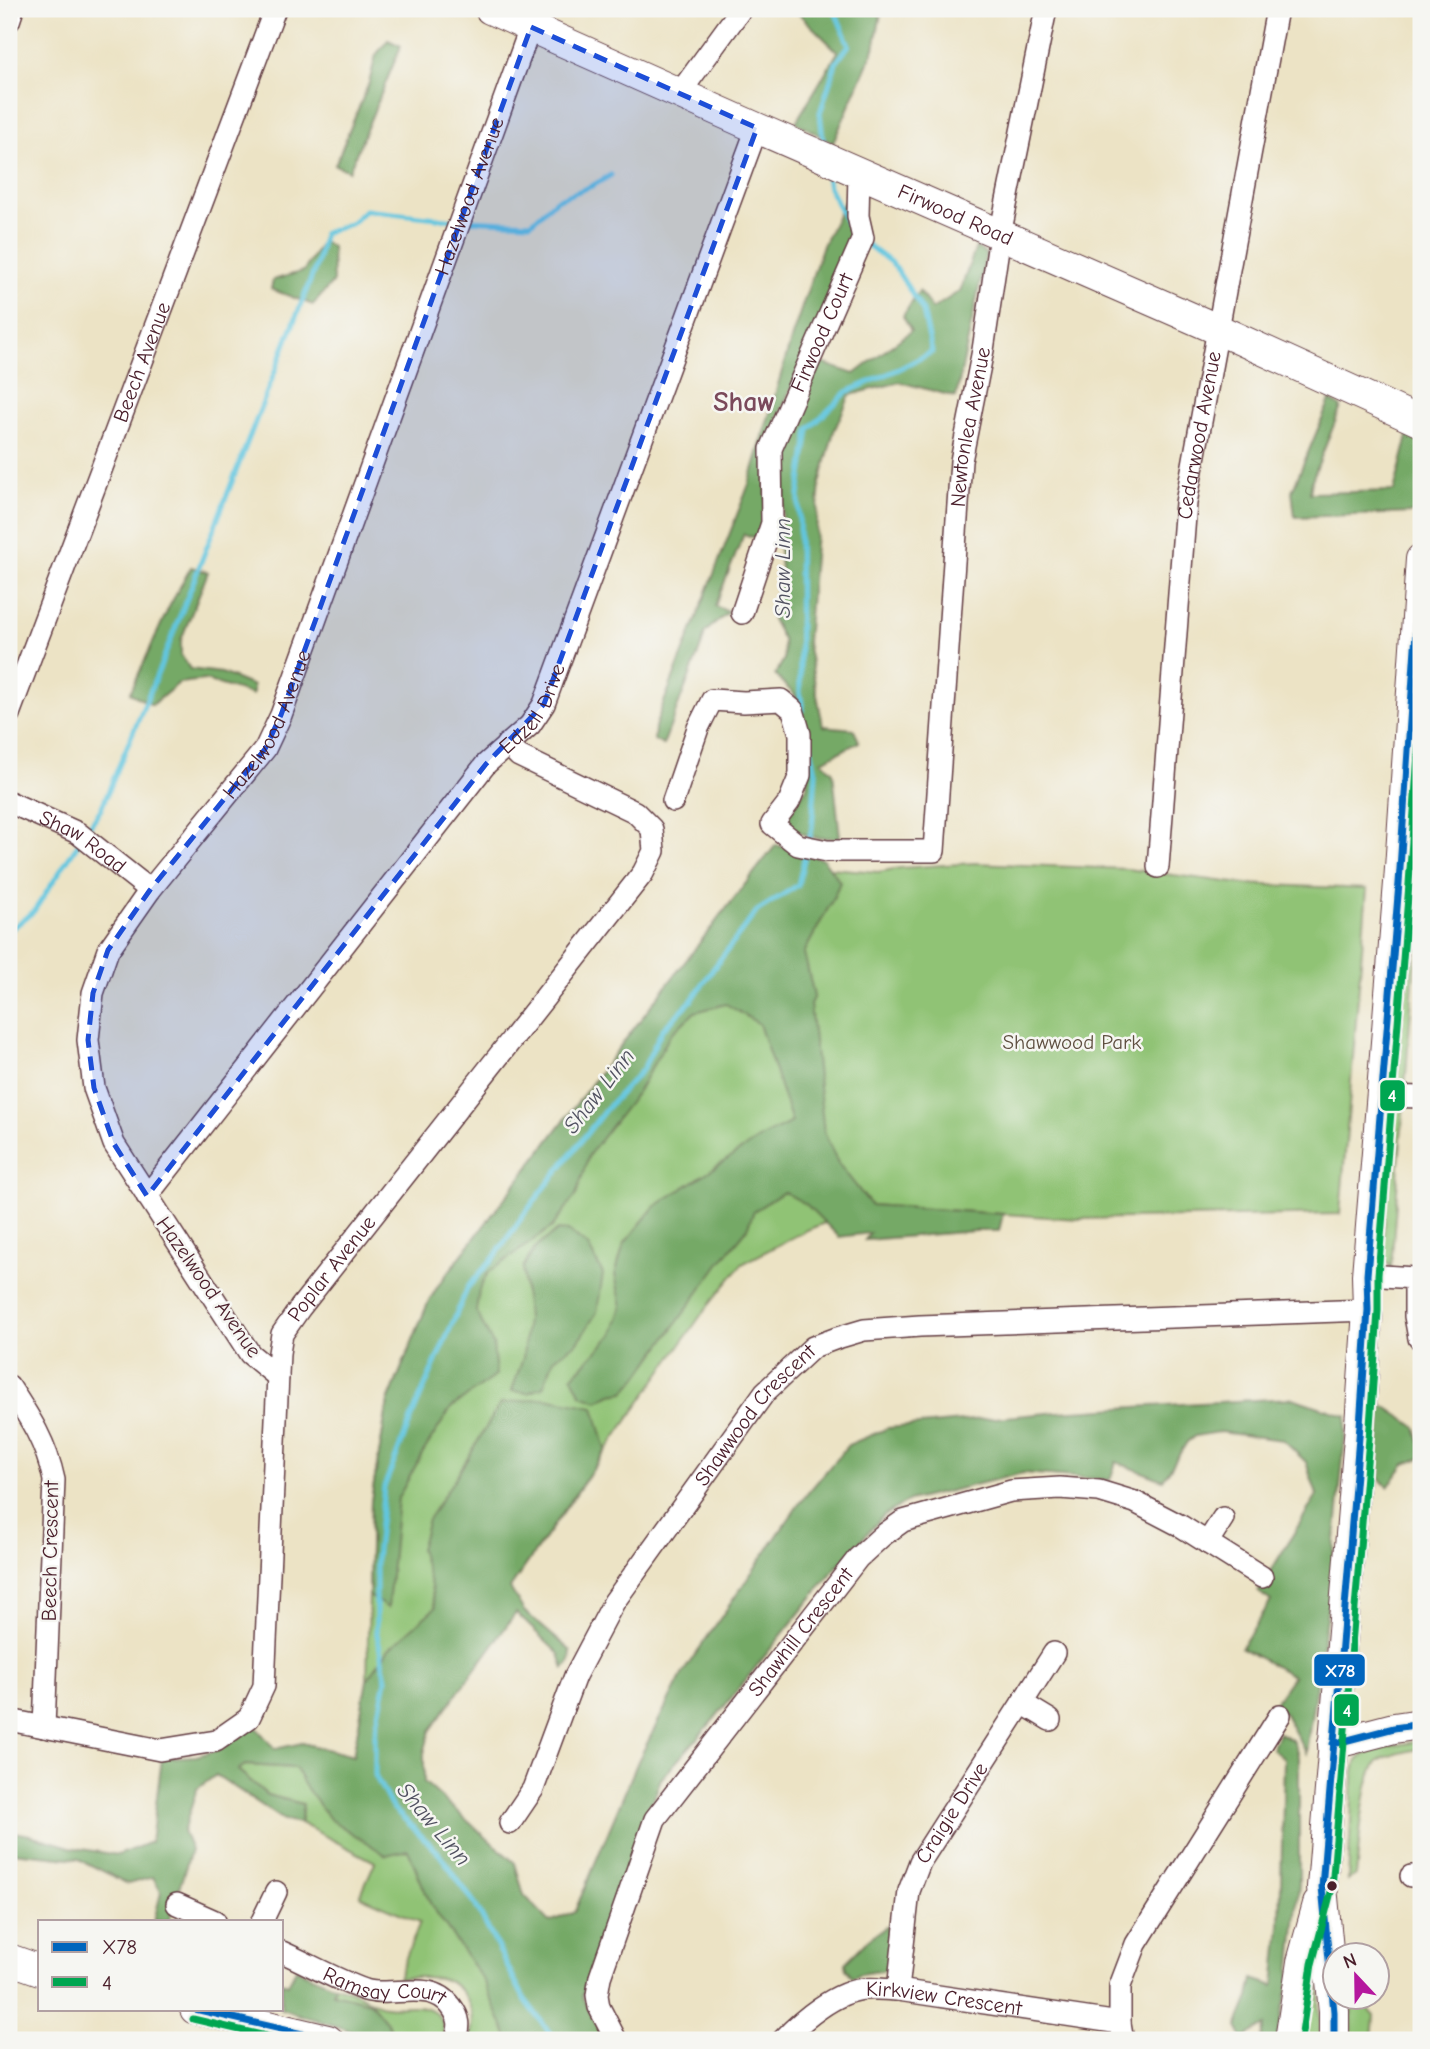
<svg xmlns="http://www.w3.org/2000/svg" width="1430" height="2049" viewBox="0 0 1430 2049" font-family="'Comic Neue',sans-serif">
  <rect width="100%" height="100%" fill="#f6f6f2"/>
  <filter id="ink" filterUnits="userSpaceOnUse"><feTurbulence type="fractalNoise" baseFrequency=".0143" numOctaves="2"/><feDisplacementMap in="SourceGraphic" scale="14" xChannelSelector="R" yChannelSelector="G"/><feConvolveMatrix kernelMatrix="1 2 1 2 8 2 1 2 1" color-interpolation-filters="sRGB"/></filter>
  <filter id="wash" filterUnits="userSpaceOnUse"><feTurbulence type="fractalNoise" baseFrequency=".00686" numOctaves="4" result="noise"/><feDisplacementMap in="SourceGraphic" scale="28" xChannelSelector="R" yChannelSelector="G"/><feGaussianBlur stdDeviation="1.57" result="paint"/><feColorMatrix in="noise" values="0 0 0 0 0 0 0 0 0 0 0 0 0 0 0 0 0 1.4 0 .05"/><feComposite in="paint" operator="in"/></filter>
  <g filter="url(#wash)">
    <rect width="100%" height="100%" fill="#ece3c5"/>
    <path fill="#90c375" stroke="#6d7150" stroke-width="2" d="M1421,678V879L1391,1268L1382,1256Z
      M776,845L795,865L878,872L900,868L974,863L1127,869L1242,884L1367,889L1340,1214L1077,1219L870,1205L807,1230L742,1264L704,1311L510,1588L390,1773L576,1978L597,2040H469C474,2023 475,2015 466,1998C452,1972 424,1977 398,1978L420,1922L360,1896L375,1862L300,1823L303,1804L267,1795L238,1770L245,1765L294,1768L302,1743L353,1756L367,1684L371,1501L388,1401L428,1303L438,1286C551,1139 661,990 776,845Z
      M1421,1741V1748C1411,1751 1386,1755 1379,1761C1362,1774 1359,1852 1356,1875L1348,1880L1353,1777C1354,1772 1355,1765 1357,1761C1365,1748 1407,1743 1421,1741Z
      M1318,1923L1320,2040H1301Z
      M335,1986C342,1988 349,1990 356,1993C366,1997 373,2005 386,2006C404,2009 424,2000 438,2015C445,2023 445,2031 442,2040H393L389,2025L333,1993Z
      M1352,1997H1358L1374,2015L1372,2040H1352Z"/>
    <path fill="#74a966" stroke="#5f6448" stroke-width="2" d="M794,9H882L874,49L833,143L796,122L838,52Z
      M388,40L401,46L349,171L335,165L369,83L376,55Z
      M845,201L852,209L853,242L765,449L767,515L758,539L744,534L715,606L729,612L705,632L702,644L663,745L654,740L655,727L662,707L749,484L793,333L823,245Z
      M322,241L332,247L333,282L313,305L271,289L273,280L304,271Z
      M976,247L986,254L956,397L900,382L850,395L834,431L820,483L807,642L823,726L854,729L859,742L822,761L833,772L840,837C815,840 804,838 785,821L807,787V754L795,695L775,675L784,659L783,640L772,619L781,569L778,536L783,514L780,450L819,362L854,374L911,331L903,316L919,291L932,309L960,291Z
      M1330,400L1341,407L1312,480L1310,493L1394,491L1409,432L1421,443V488L1414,513L1295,517L1292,491Z
      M191,567L208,572L181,640V655L190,669L222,673L253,686V695L205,680L179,683L152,705L130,693L169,607Z
      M776,845L823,859L840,882L833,899L804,953L814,996L810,1004L824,1132L838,1163L871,1205L1003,1214L999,1231H975L865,1240L870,1233L839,1237L807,1205L784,1192L754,1211L746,1231L721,1261L638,1377L624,1392L611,1394L598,1401L581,1395L572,1377L613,1334L622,1306L615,1275L624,1244L654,1207L763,1136L792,1122L759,1024L726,1004L695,1012L671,1034L638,1091L589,1155L576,1195L552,1227L488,1273L479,1290L476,1311L493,1344L496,1375L451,1408L422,1454L398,1498L388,1608L369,1596L371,1501L388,1402L428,1303L438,1286C551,1139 661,990 776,845Z
      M558,1230L568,1231L588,1246L603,1274L597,1312L578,1342L554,1359L543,1387L528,1393L512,1391L523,1358L527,1319L523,1267L536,1247Z
      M545,1398L594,1407L606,1450L510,1588L524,1611L571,1651L570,1661L564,1669L559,1654L516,1613L430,1731L424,1753V1782L515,1863L524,1895L550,1922L575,1911L638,1761L684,1671L801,1501L848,1445L888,1428L1058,1412L1182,1404L1292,1398L1347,1416L1330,1592L1306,1753L1285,1714L1272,1706L1293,1676L1241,1648L1271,1601L1258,1592L1317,1495L1306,1462L1283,1440L1220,1432L1195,1436L1187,1442L1163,1480L1116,1462L1110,1480L1023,1473L909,1501L884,1515L833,1571L715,1718L661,1779L609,1919L597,1961L582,1996L604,2040H509L484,1982L430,1903L408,1850L386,1855L330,1819L305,1786L295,1768L245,1765L238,1770L267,1795L303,1804L300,1823L284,1820L216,1775L197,1789L183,1832L191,1850L169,1921H154L161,1892L153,1877L128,1884L79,1859L12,1852L9,1849V1831L30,1835L70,1847L118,1855L151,1842L162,1758L196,1756L222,1749L255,1726L275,1749L302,1743L353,1756L367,1680L389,1649L435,1608L431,1586L420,1549L428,1520L466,1461L500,1404Z
      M1379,1402L1416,1427L1421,1447V1458L1405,1464L1388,1487L1374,1474Z
      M1279,1733L1292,1740L1299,1757V1884L1290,1975L1277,2040H1261L1265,2025L1243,2038L1237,2027L1249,1997L1253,1979L1274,1986L1280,1925L1284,1759L1272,1749Z
      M896,1921L892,1969L860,1974L853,1978L846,1968L845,1963L871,1937Z
      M296,1969L335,1986L333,1993L370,2002L389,2025L393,2040H381L281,2009L282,1982L288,1984Z"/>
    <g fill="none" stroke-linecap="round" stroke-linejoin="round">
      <path stroke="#62c6df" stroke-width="5" d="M823,140L820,113L836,63L849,45L834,9
        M827,176L829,187L851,232L856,236
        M465,220L531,223L556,200L592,186L611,175
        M803,710L800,693L799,495L809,429L847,392L899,369L932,352L923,311L893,264L866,244
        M85,833L101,809L161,665L317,263L324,233L352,223L365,210L455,220
        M809,841L812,828L816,772L809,740
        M9,931L34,911L80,841
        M555,2040L524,1998L475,1904L438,1852L391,1806L375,1775V1734L386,1680L376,1629V1559L384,1487L416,1407L468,1287L496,1255L522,1217L605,1110L643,1069L662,1030L692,1000L713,969L757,911L798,885L806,851"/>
    </g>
  </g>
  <g filter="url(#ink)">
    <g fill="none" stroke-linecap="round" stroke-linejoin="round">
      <defs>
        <g id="street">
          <path d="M9,21L13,9"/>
          <path d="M679,94L741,9"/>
          <path id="s1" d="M742,613L772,523L771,449L863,238L858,216L859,173"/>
          <path id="s2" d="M9,714L275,9"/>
          <path id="s3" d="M673,801L698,728L712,700L744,702L781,700L793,710L800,734V775L789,802L772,824L798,845L827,851H934L961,461L983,350L1000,235L1046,9"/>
          <path id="s4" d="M9,802L78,833L150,890"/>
          <path id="s5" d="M1158,867L1186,503L1277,9"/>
          <path d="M1382,1096L1421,1097"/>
          <path id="s6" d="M147,1196L486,764L530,725L544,704L757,128"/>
          <path d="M1367,1275L1415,1278V1316L1419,1338"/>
          <path id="s7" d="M278,1377L250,1354L114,1144L94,1088L88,1040L93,993L108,950L150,890L265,749L281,715L537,9"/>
          <path d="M9,1386C30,1418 46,1442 54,1480L44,1727"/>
          <path d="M1207,1543L1223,1518"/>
          <path d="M1022,1703L1050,1720"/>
          <path id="s8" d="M9,1720L160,1750L216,1741L249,1718L264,1686L279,1353L282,1334L300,1308L643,873L654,851L652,829L635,812L519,756L507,744"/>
          <path id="s9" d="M510,1823L533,1789L575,1676L614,1602L765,1392L813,1347L837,1338L864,1330L920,1326L1368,1310"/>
          <path d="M1411,1876H1421"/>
          <path d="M177,1904L215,1921"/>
          <path d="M262,1921L276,1892"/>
          <path id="s10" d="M282,1952C309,1964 337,1980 365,1990C392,1998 431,1979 451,2006C460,2018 461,2026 455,2040"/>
          <path id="s11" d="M898,1990L909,1891L920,1862L1054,1653"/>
          <path id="s12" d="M616,2040L599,2007L597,1995L600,1977L655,1819L858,1558L882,1536L903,1521L1011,1491L1060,1488L1099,1491L1135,1502L1181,1526L1262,1577"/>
          <path id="s13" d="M783,2040C802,2020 836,1991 865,1989C876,1988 887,1990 898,1990L1120,2023"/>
          <path d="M1123,2040L1120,2023V1986L1136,1944L1280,1715"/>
        </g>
        <g id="secondary">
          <path id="s14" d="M490,9L757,128L1217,329L1421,422"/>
          <path d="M1333,1744L1394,1728L1421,1724"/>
          <path d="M9,1959L40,1970"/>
          <path d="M195,2009L328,2040"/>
          <path d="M1290,2040L1302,1962L1318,1904"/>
          <path d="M1334,2040V2012L1322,1887L1360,1425L1368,1310L1367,1275L1399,883L1421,559"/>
        </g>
      </defs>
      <use href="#street" stroke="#623c42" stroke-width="24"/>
      <use href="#secondary" stroke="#623c42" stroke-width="32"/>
      <use href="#street" stroke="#fff" stroke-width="21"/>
      <use href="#secondary" stroke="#fff" stroke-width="30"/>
      <defs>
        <path id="bus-1" d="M1333,1744L1394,1728L1421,1724
          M195,2009L328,2040
          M1334,2040V2012L1322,1887L1360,1425L1368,1310L1367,1275L1399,883L1421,559"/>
        <path id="bus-2" d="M193,2019L283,2040
          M1301,2040L1312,1964L1332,1888L1370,1426L1378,1311V1275L1409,884L1421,710"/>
      </defs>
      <use href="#bus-1" stroke="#f6f6f2" stroke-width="12"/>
      <use href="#bus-2" stroke="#f6f6f2" stroke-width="12"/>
      <use href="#bus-1" stroke="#0065bd" stroke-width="7"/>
      <use href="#bus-2" stroke="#00a651" stroke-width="7"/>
    </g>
  </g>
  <path fill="#1d4ed8" fill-opacity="0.2" stroke="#1d4ed8" stroke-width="5" stroke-dasharray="14 9" stroke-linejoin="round" d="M531,27L757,128L544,704L486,764L147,1196L114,1144L94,1088L88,1040L93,993L108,950L150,890L265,749L281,715Z"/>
  <circle fill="#4a1f2b" stroke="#f6f6f2" stroke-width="2.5" cx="1332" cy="1886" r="6"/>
  <g text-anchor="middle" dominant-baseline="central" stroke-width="5" stroke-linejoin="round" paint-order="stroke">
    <g font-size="21" fill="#4a1f2b" stroke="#f6f6f2">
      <text stroke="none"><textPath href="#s7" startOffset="1332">Hazelwood Avenue</textPath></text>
      <text stroke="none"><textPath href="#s14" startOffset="509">Firwood Road</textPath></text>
      <text stroke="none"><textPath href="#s1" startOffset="296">Firwood Court</textPath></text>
      <text stroke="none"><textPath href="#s2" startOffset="376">Beech Avenue</textPath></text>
      <text stroke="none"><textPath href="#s3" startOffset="912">Newtonlea Avenue</textPath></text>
      <text stroke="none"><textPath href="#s5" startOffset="434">Cedarwood Avenue</textPath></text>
      <text stroke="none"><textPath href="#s6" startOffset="623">Edzell Drive</textPath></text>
      <text stroke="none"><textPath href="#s7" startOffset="765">Hazelwood Avenue</textPath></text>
      <text stroke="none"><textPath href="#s4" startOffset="84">Shaw Road</textPath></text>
      <text stroke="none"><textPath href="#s8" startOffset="721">Poplar Avenue</textPath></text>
      <text transform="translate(209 1287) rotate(55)">Hazelwood Avenue</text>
      <text stroke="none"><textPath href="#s9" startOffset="480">Shawwood Crescent</textPath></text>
      <text transform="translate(50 1551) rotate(-89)">Beech Crescent</text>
      <text stroke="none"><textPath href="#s12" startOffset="472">Shawhill Crescent</textPath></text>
      <text stroke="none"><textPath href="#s11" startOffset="189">Craigie Drive</textPath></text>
      <text stroke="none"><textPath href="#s10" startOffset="110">Ramsay Court</textPath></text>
      <text stroke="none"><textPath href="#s13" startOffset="178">Kirkview Crescent</textPath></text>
    </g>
    <g font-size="21" fill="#5f5041" stroke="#f6f6f2">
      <text x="1072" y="1042">Shawwood Park</text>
    </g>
    <g font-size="23" font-style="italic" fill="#515161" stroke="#f6f6f2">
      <text transform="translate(782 568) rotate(-90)">Shaw Linn</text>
      <text transform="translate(599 1091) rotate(-52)">Shaw Linn</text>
      <text transform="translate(434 1824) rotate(50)">Shaw Linn</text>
    </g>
    <g font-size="28" font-weight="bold" fill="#7a495b" stroke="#f6f6f2">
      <text x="744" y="402">Shaw</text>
    </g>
  </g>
  <g stroke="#f6f6f2" stroke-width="2.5">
    <rect x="1379" y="1079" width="27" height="33" rx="7" fill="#00a651"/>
    <rect x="1313" y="1653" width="53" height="34" rx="7" fill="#0065bd"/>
    <rect x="1333" y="1693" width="27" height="34" rx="7" fill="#00a651"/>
  </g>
  <g font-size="19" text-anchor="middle" font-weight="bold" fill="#fff">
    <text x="1392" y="1102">4</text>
    <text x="1340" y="1677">X78</text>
    <text x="1347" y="1717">4</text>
  </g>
  <rect width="1430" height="2049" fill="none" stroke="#f6f6f2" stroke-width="35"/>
  <rect x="38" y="1920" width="245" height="91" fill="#f6f6f2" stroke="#b1a0a2" stroke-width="2"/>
  <rect x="52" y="1942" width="35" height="10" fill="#0065bd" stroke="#b1a0a2" stroke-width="2"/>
  <text x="102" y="1954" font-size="21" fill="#4a1f2b">X78</text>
  <rect x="52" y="1977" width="35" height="10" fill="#00a651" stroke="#b1a0a2" stroke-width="2"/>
  <text x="102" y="1990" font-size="21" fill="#4a1f2b">4</text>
  <g transform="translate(1356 1976) rotate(338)"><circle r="33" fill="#f6f6f2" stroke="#b1a0a2" stroke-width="2"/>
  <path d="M0-5L12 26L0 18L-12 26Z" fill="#b5179e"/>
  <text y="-10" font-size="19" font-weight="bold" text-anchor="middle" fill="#4a1f2b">N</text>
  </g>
</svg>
